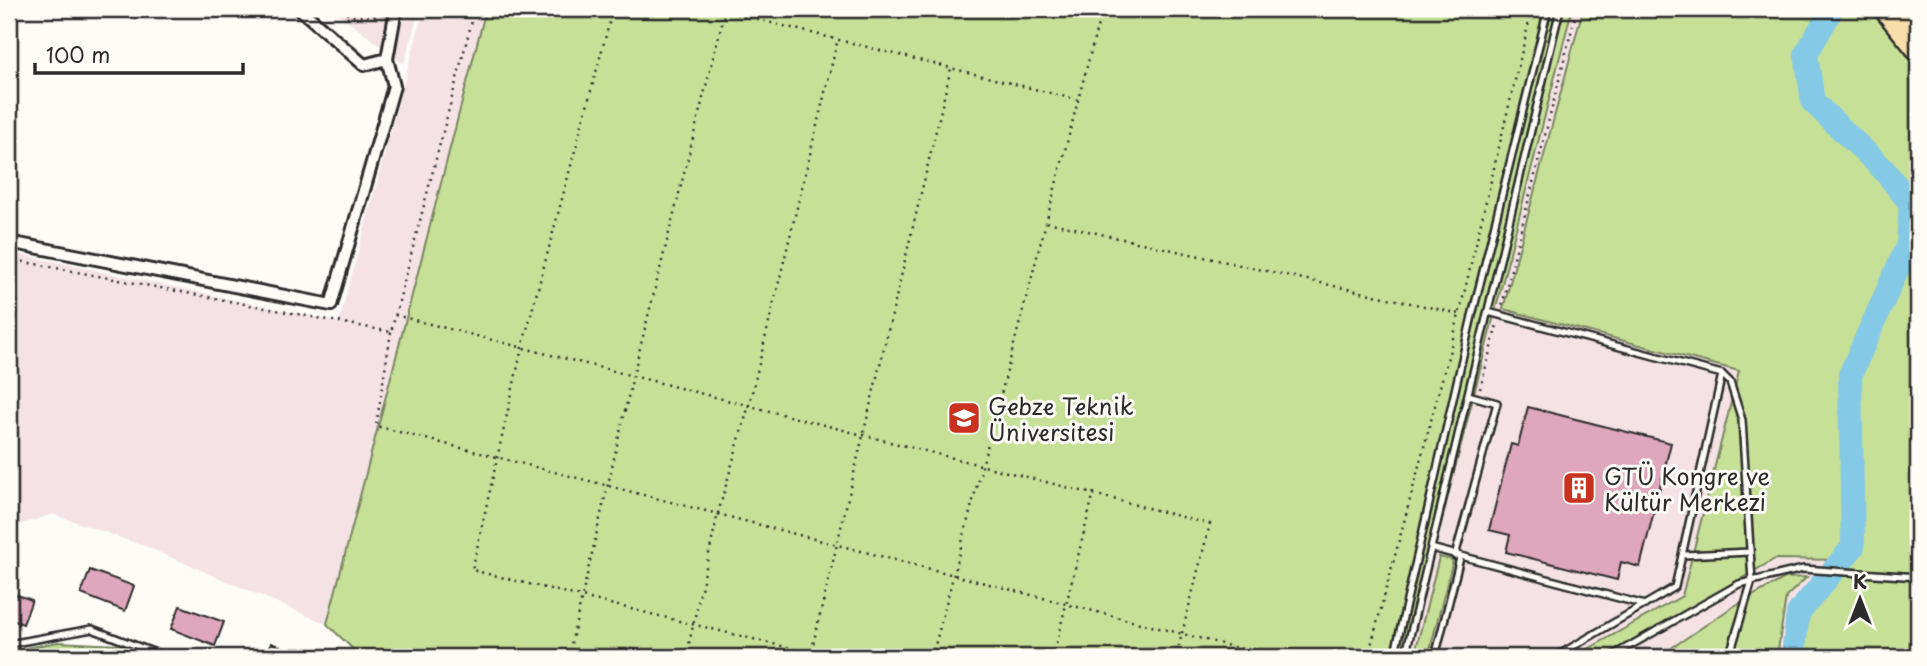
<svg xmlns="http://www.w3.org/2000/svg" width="1927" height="666" viewBox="0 0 1927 666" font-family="'Playpen Sans',sans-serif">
  <rect width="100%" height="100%" fill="#fdfcf7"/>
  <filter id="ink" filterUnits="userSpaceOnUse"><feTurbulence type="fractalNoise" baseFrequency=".0143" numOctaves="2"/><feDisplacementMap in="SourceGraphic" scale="14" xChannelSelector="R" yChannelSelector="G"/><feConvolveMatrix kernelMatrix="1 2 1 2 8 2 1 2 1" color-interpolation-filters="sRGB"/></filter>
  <g filter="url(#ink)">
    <path fill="#f4e2e5" d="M332,9H419L404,64Z
      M424,9H1873L1918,62V657H361L327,624L147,547L53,514L9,528V252L339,322Z"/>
    <path fill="#c7e097" stroke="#798661" stroke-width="2" d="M486,9H1572L1407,657H361L327,624Z
      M1583,9H1873L1918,62V657H1793L1798,613L1843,560L1775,559L1605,657H1574L1682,596L1739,371L1503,309Z
      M1439,557L1453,560L1428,657H1414Z
      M1807,577L1786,597L1777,657H1658L1734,606L1785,578Z
      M58,642L118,645L148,657H9V651Z"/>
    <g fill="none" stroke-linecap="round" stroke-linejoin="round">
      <path stroke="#84c9e5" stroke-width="24" d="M1793,657L1798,613L1853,547L1850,375L1908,245L1911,204L1883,169L1813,102L1806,54L1832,9"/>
    </g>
    <path fill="#dfa7bc" stroke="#2b2b2b" stroke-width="2" d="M1528,407L1671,443L1640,567L1621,562L1617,580L1506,552L1510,535L1489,530L1511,444L1518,446Z
      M90,570L134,586L125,611L81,594Z
      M9,592L32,600L23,624L9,619Z
      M180,606L224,622L215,646L171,629Z
      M271,643L305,656V657H266Z"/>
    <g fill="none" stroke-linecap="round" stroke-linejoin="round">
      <defs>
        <path id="service" d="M1488,312L1722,374L1730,382L1742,420L1752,581L1729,657
          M1431,548L1645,605
          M1684,555L1750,552
          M1455,556L1497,403L1468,395
          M9,644L92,629L166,657
          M1394,657L1472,316L1548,9
          M1405,657L1560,9
          M1435,657L1460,558
          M1555,657L1675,587L1722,374
          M1610,657L1739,584L1803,569L1918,577"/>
        <path id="minor" d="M300,9L364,65L387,59
          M9,242L331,305L394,86L387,59L396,9"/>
        <path id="trunk" d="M1883,9L1918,52
          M1899,9L1918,34"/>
      </defs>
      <use href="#service" stroke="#2b2b2b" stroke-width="10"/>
      <use href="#minor" stroke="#2b2b2b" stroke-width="16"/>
      <use href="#trunk" stroke="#2b2b2b" stroke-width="23"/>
      <path stroke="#2b2b2b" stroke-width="2.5" stroke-dasharray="2 5" stroke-linecap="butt" d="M341,9L350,16H378L383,13
        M613,9L522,348L472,570L826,657
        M716,9L1078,100
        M1519,9L1533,13
        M1047,222L1460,314
        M9,259L391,332L475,9
        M1502,305L1577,9
        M395,315L1210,524L1176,657
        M391,332L376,426L1272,657
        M1480,389L1497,325
        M568,657L633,376L725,11
        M686,657L718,513L749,405L838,39
        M810,657L951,68
        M932,657L1102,9
        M1053,657L1094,492
        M1368,657L1456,327L1532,9"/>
      <use href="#service" stroke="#fdfcf7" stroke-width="5"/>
      <use href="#minor" stroke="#fdfcf7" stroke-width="10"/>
      <use href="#trunk" stroke="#f8deab" stroke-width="18"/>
    </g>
  </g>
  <defs>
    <symbol id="university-square" viewBox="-11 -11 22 22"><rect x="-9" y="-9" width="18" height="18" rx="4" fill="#c8321e" stroke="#fdfcf7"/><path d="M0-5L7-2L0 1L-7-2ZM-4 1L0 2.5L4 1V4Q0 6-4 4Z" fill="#fff"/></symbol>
    <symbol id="building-square" viewBox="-11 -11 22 22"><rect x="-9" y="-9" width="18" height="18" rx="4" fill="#c8321e" stroke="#fdfcf7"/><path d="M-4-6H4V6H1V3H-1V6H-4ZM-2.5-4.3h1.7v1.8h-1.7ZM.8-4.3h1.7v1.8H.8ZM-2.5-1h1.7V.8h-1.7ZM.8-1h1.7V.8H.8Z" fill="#fff"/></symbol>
  </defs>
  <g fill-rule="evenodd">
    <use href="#university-square" x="945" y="399" width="38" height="38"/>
    <use href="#building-square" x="1560" y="469" width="38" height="38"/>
  </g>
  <g text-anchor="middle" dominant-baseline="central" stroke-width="6" stroke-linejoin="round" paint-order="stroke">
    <g font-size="23" fill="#2b2b2b" stroke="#fdfcf7" text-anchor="start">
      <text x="988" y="405">Gebze Teknik<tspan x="988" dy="26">Üniversitesi</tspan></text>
      <text x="1604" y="475">GTÜ Kongre ve<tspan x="1604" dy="26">Kültür Merkezi</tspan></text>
    </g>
  </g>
  <rect width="1927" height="666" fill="none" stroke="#fdfcf7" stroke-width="35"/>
  <rect x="18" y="18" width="1892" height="631" fill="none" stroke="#2b2b2b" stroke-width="2.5" filter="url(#ink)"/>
  <g transform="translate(1860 599)" stroke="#fdfcf7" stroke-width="5" paint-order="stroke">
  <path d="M0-5L12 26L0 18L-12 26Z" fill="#2b2b2b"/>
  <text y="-10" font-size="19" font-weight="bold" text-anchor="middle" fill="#2b2b2b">K</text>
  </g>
  <path d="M35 63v10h208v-10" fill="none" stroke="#2b2b2b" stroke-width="3.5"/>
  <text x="46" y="63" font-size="21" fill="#2b2b2b" stroke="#fdfcf7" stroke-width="5" paint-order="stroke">100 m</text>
</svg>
